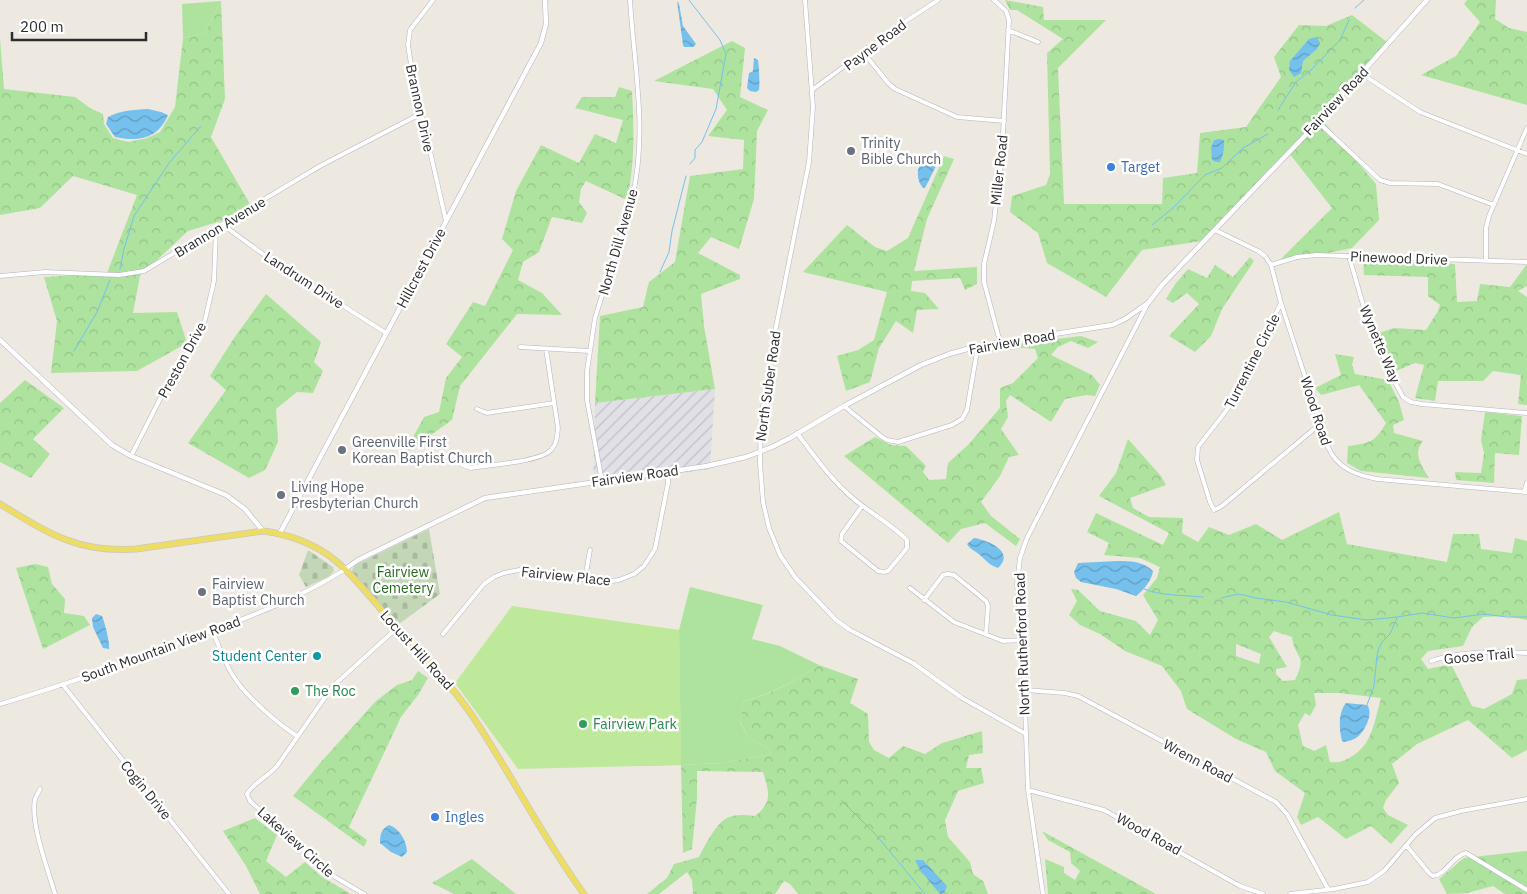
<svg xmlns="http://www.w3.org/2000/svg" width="1527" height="894" viewBox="0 0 1527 894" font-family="'IBM Plex Sans',sans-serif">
  <defs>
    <pattern id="industrial-furrows" width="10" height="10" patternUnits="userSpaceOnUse" patternTransform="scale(1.25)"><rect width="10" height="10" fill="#e2e0e7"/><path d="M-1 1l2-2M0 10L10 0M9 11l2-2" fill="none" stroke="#c2c0c6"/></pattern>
    <pattern id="forest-crowns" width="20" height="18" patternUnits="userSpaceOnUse" patternTransform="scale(1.25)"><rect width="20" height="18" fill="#ade39e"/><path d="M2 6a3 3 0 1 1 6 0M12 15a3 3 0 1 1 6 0" fill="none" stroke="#95c388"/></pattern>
    <pattern id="cemetery-stones" width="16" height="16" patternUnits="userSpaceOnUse" patternTransform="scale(1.25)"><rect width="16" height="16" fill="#c3d7b7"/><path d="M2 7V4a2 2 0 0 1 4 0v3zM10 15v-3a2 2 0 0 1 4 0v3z" fill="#a8b99e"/></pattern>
    <pattern id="water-waves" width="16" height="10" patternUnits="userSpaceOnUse" patternTransform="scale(1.25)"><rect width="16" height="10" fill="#76c0ed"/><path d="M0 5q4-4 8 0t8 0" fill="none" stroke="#619cc0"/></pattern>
  </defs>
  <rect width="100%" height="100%" fill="#eee9e0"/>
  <path fill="url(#industrial-furrows)" d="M715,389L710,469L593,487L595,403Z"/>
  <path fill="#ade39e" d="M221,1L205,33L183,38L182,4Z
    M690,587L763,605L752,639L780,646L819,665C800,678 767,696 744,701L740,722L749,739L766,746L771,754L722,763L681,765L679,630Z"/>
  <path fill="url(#forest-crowns)" fill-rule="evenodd" d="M1005,0L1043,7L1044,20H1106L1058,68L1064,204H1162L1163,178L1197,173L1200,133L1246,127L1281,77L1274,57L1299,25L1326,26L1352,15L1387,42L1324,122L1376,184L1379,220L1352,248L1276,264L1332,208L1289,153L1202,241L1142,250L1106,297L1047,263L1038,233L1010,212L1012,196L1046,185L1050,174L1047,53L1063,39L1017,10H1010Z
    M1467,0H1496L1495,19L1509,28L1527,32V105L1421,75L1456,56L1480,22L1464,4Z
    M221,1L225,99L211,137L254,211L188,231L140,276L133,313L177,312L187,343L137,371L51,373L57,321L44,277L107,273L137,195L73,176L40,208L0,215V38L4,89L75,97L90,108L103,114L104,124L113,138L128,142L147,138L160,132L175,107L183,38L205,33Z
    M732,41L745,48L740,97L768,110L757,131L754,199L739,249L711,237L698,253L740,275V279L701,294L704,326L715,389L595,403L600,316L643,307L649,282L675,262L690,176L743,169L744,140L708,136L727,110L713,89L654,81Z
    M619,87L632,91C634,129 635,163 627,200L586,181L581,189L579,202L587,213L582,223L552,217L539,252L523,262L518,280L542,293L562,315L517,314L460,386L452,420L404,454L424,417L439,412L446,378L462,357L446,344L473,302L485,306L513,250L502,239L516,191L541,145L579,163L595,134L616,143L623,120L575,108L582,97H615Z
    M944,156L954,159L927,219L914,271L977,267V284L965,290L960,278L912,281L911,291L925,293L939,309L917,310L913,333L896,321L879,348L870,382L846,391L837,356L858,350L874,340L887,292L803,272L847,225L875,247L887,251L908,238Z
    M1250,257L1254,261L1222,309L1211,336L1195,352L1169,336L1199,304L1187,293L1173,303L1166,299L1176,283L1188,269L1207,278L1215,265L1233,277Z
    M1363,260L1455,264L1457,302L1477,301L1480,284L1510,287L1527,264V286L1518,291L1527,297V405L1518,404L1521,375L1493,371L1483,381H1438L1435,401L1415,398L1424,365L1415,363L1396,371L1379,333L1394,328L1426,330L1438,311L1440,305L1428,296V277L1364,275Z
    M266,294L321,342L314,362L323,371L313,393L297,392L276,409L278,442L265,470L249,478L188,443L226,390L210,376L232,341Z
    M1081,336L1098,342L1088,348L1071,341L1058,347L1051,355L1092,375L1100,385L1095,396L1086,395L1065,399L1051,422L1010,395L1006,401L1008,417L1001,429L1019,455L1009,457L1000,476L981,502L991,516L1020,539L1016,546L985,523L961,529L948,543L844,456L875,437L891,445L906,446L926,466L923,472L929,480L946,479L948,463L968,445L1000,408V388L1013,383L1038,358L1035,349L1023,348L984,353L983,348Z
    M1335,354L1354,357L1352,365L1355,374L1388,380L1399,402L1404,420L1393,425L1394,433L1423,441C1412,454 1422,466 1429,478L1361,471L1347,463L1348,446C1369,443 1375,443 1386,423L1359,385L1321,395L1315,388L1341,375Z
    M25,380L64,408L33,439L50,454L31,478L0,462V403Z
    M1485,412L1522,416L1519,455L1495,453L1494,483L1456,480L1455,472L1481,473L1484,453L1481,440Z
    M1128,439L1161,476L1166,485L1130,498L1133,508L1149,517L1183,518L1182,533L1198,542L1209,527L1229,535L1256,524L1282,540L1339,512L1347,544L1447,562L1453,534H1479L1481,549L1512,553L1515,538L1527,541V620L1507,616L1483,617L1472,627L1463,646L1428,651L1421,659L1428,669L1451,664L1472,706L1484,709L1512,694L1517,680L1527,679V750L1512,758L1468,720L1417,744L1392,764L1399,783L1386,800L1383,808L1388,815L1408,825L1391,844L1371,826L1346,839L1318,817L1301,825L1297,817L1305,793L1275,771L1266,752L1236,739L1187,709L1181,691L1162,666L1125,651L1100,634L1080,625L1069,615L1077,601L1071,589L1078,590L1100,611L1136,621L1150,635L1158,620L1143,595L1157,578L1160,567L1140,558L1104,555L1109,543L1087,532L1096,513L1163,545L1169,533L1099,496L1116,473ZM1274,631L1292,637C1295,660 1308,653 1295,680L1283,681L1276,674V669L1287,667L1269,637ZM1236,644L1261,654L1259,664L1236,656ZM1314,693H1339L1381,698C1374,721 1373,746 1349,758C1341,762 1338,763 1330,762L1326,745L1314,751L1303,746L1298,725L1305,713L1310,716L1316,705Z
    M35,564L48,567L52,584L65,599L64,613L84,616L90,625L43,649L16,568Z
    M679,630L681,765L722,763L771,754L766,746L749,739L740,721L744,701C766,697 800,678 819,665L858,679L850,703L868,714L869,742L874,750L889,758L903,746L925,754L942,743L982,731L983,753L969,755L966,768H981L984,783L958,791L945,820L948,837L970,862L973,874L983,881L988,894H798L790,884L784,881L775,894H693L692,880L687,872L659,894H647L667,878L674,864L699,857C704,847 717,822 727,818C736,814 745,815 755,816C773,802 769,792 763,772L697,771V798L692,849L683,853L681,765L643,766Z
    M418,671L428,678L418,695L401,717L349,827L367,840L364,847L293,796L320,763L376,701L397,685L412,680Z
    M255,818L277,835L266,861L286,877L305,862L322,877L351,894H260L246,866L223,831Z
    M1042,831L1156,894H1048L1045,859L1064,867V873L1075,880L1080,871L1071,863L1070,852L1048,840Z
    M1527,851V894H1505L1493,886L1467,893L1447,894L1439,879L1464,858Z
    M472,859L516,894H454L432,883Z"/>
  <path fill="url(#cemetery-stones)" d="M429,529L440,594L399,624L352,575V570L355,565Z
    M308,550L333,567L334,571L328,577L306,587L299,575Z"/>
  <path fill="#bfe99a" d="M512,606L679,630L681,765L518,769L455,683Z"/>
  <path fill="url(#water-waves)" d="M677,1L679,4L683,26L696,44L693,47H684L683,45Z
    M1317,37L1320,43L1317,49L1303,61L1301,73L1294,77L1289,70L1290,61L1309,39Z
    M754,58L758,60C759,67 760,84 759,90L756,92L750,91L747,88L749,73L753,71Z
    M148,109L161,112L168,115C158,139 138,142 115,137L106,124L108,117C121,110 133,110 148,109Z
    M1219,139L1224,140C1225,145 1223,157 1220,162H1216L1212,160L1211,148L1214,140Z
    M930,156L934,158L936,166L925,188H923C914,178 917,160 930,156Z
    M974,538C987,540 1016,551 998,568C989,565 987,561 980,555C976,551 970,550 967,544Z
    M1117,561C1130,561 1143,561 1153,571C1152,580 1143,591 1136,596L1116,589L1081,582L1076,578L1074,572L1078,563Z
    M96,614L102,616C105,623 110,643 109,649L103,648L93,627L92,618Z
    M1346,703L1367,705C1374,713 1365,732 1356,738C1353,740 1348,741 1344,742L1342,741C1339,729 1338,713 1346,703Z
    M389,825C399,828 407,841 407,852L402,857L391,852L380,843C380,835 381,829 389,825Z
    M915,860H923L947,886L944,893L940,894L920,870Z"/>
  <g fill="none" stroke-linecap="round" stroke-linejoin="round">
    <path stroke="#76c0ed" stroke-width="1" d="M689,0L720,40L726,54L716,109L702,142L695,150V158L690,164
      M1355,8L1364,0
      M1278,110L1296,82L1311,70L1340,40L1349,20
      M1152,225L1173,208L1205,175L1222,168L1243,148L1268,134
      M120,269L124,249L134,216L169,163L201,126
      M660,272L669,252L672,231L686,176
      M74,351L97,312L110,280
      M1144,589C1162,596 1183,595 1203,597
      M1221,598L1238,594L1248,596L1256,598L1286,602L1332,615L1367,620L1397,617L1422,613L1454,618L1484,614L1507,617H1527
      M1367,705L1374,686L1377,655L1379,648L1382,642L1390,634L1397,618
      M841,800L877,836L925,894"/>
    <defs>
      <path id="minor" d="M433,0L410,30L408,45L413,77L446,221
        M805,0L813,107L809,162L772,347L761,419L760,463L763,502L769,528L780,555L795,577L836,620L850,630L913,663L962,698L1026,734
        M994,0L1006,11L1009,20L1002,152L994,221L984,264V282L1000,342
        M1008,30L1038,42
        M864,53L888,83L895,89L957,117L1004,121
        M1362,74L1420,112L1527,154
        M812,90L906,21L938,0
        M1318,122L1380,180L1390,183L1438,184L1494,205
        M223,225L274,262L386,333
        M1215,230L1258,251L1265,256L1271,265L1281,303L1328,447C1337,468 1356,475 1377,479L1527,492
        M1349,256L1366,315L1390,373L1403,397L1411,402L1422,404L1527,413
        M1486,260V228L1489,216L1527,128
        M1271,265L1297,257L1316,255L1527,262
        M0,276L45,272L119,275L144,271L320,166L422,113
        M1281,303L1229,407L1198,447L1197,460L1210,502L1214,510L1222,506L1320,424
        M520,347L589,351
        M844,406L882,437L887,440L898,442L952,425L962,419L967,410L978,346
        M477,409L487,413L554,403
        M797,433C815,457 832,481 855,500C872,514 892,525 907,540V548L888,571L884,572L878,571L841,541L842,534L862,506
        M131,456L160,399L197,337L205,320L214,281L216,229
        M462,465L471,468C488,465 540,462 551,450C557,444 557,436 558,428L546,349
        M602,481L587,400V371L595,318L632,198C648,134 634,65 630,0
        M1524,492L1527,483
        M585,579L590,550
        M910,588L954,622L1003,641L1022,640
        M924,600L943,575L948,574L954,575L986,601L988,606L986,634
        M212,631C219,645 224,661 232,674C244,695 277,723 297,736
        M443,634L484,584L494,577L504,573L519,570L605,582L619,580L634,574L644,566L655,549L668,483V472
        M1431,661C1461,651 1496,651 1527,653
        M63,685L229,894
        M1025,690L1065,693L1078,696L1276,802L1287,814L1328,889
        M0,704C65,685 128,662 191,639C243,619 297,600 344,570
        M40,789C39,792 36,796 35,799C30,823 48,870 55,894
        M1028,790L1104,810L1240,886L1263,894
        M1406,845L1429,873L1433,876C1447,874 1452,856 1466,853L1527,890
        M364,894L335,877L250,801L247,794C254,782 268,777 277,766L333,686L397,628
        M1043,894L1028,790L1023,651L1017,584L1020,558L1027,538L1148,303
        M1290,894L1334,889L1368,882L1384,871L1415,835L1435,818L1461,811L1527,799"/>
      <path id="tertiary" d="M0,340L112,445L131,456L226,495L245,509L263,531
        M280,533L541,43L546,24L545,0
        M344,570L358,560L485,498L707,466L746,457L772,447L790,438L844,406L921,365L949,354L978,346L1112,325L1125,319L1148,303L1163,284L1318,122L1427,0"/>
      <path id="primary" d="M0,504C48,533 77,553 136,549L263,531C288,534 316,544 336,561C354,576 369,596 385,614C414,646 446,678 471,714C511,773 542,837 584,894"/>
    </defs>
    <use href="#minor" stroke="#b3b4bf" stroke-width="5"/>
    <use href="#tertiary" stroke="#b3b4bf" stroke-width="5.5"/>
    <use href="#primary" stroke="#c8c8c8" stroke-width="7"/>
    <use href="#minor" stroke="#fff" stroke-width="4"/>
    <use href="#tertiary" stroke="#fff" stroke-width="4.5"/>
    <use href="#primary" stroke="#eedd64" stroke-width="5.5"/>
  </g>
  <g fill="#6b7280" stroke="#fff" stroke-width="2">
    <circle cx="851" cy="151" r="5"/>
    <circle cx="342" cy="450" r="5"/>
    <circle cx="281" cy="495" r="5"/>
    <circle cx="202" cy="592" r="5"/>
  </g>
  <g fill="#3f7fe0" stroke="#fff" stroke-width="2">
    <circle cx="1111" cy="167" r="5"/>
    <circle cx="435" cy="817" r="5"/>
  </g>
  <circle fill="#0f9aa8" stroke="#fff" stroke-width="2" cx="317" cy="656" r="5"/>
  <g fill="#2e9e5b" stroke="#fff" stroke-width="2">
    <circle cx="295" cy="691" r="5"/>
    <circle cx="583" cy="724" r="5"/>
  </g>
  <g text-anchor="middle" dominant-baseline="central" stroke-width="5" stroke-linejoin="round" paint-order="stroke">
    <g font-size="14" fill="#2d2d2d" stroke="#fff">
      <text transform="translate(875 45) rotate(-37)">Payne Road</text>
      <text transform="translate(1336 101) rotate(-47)">Fairview Road</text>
      <text transform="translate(420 108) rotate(78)">Brannon Drive</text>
      <text transform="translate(999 170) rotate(-84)">Miller Road</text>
      <text transform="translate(220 227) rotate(-31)">Brannon Avenue</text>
      <text transform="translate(618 242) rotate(-74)">North Dill Avenue</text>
      <text transform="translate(1399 258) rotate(2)">Pinewood Drive</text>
      <text transform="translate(421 268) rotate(-62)">Hillcrest Drive</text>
      <text transform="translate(304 280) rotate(33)">Landrum Drive</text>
      <text transform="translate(1012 342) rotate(-10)">Fairview Road</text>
      <text transform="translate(1380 344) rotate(67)">Wynette Way</text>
      <text transform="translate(182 360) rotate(-61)">Preston Drive</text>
      <text transform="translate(1252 361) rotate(-63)">Turrentine Circle</text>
      <text transform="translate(768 386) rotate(-82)">North Suber Road</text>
      <text transform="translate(1316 411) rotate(72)">Wood Road</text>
      <text transform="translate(635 476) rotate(-8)">Fairview Road</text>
      <text transform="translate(566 576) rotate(6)">Fairview Place</text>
      <text transform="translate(1022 644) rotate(-92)">North Rutherford Road</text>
      <text transform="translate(161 649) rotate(-20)">South Mountain View Road</text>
      <text transform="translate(417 650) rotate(48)">Locust Hill Road</text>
      <text transform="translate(1479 656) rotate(-5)">Goose Trail</text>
      <text transform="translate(1198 761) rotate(28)">Wrenn Road</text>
      <text transform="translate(146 790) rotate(51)">Cogin Drive</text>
      <text transform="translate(1149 834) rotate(29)">Wood Road</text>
      <text transform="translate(296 842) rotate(42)">Lakeview Circle</text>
    </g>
    <g font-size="14" fill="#5b616d" stroke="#fff" text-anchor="start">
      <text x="861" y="143">Trinity<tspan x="861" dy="16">Bible Church</tspan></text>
      <text x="352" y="442">Greenville First<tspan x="352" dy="16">Korean Baptist Church</tspan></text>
      <text x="291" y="487">Living Hope<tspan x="291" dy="16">Presbyterian Church</tspan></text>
      <text x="212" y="584">Fairview<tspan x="212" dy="16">Baptist Church</tspan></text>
    </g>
    <g font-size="14" fill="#366cbe" stroke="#fff" text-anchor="start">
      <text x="1121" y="167">Target</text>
      <text x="445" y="817">Ingles</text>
    </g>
    <g font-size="14" fill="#246a1c" stroke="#fff">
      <text x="403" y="572">Fairview<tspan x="403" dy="16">Cemetery</tspan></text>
    </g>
    <g font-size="14" fill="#0d838f" stroke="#fff" text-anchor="end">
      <text x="307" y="656">Student Center</text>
    </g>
    <g font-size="14" fill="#27864d" stroke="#fff" text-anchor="start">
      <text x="305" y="691">The Roc</text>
      <text x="593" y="724">Fairview Park</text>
    </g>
  </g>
  <path d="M12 32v8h134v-8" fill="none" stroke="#2d2d2d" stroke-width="2.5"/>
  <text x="20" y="32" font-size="15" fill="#2d2d2d" stroke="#ffffff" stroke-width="4" paint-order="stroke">200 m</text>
</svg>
